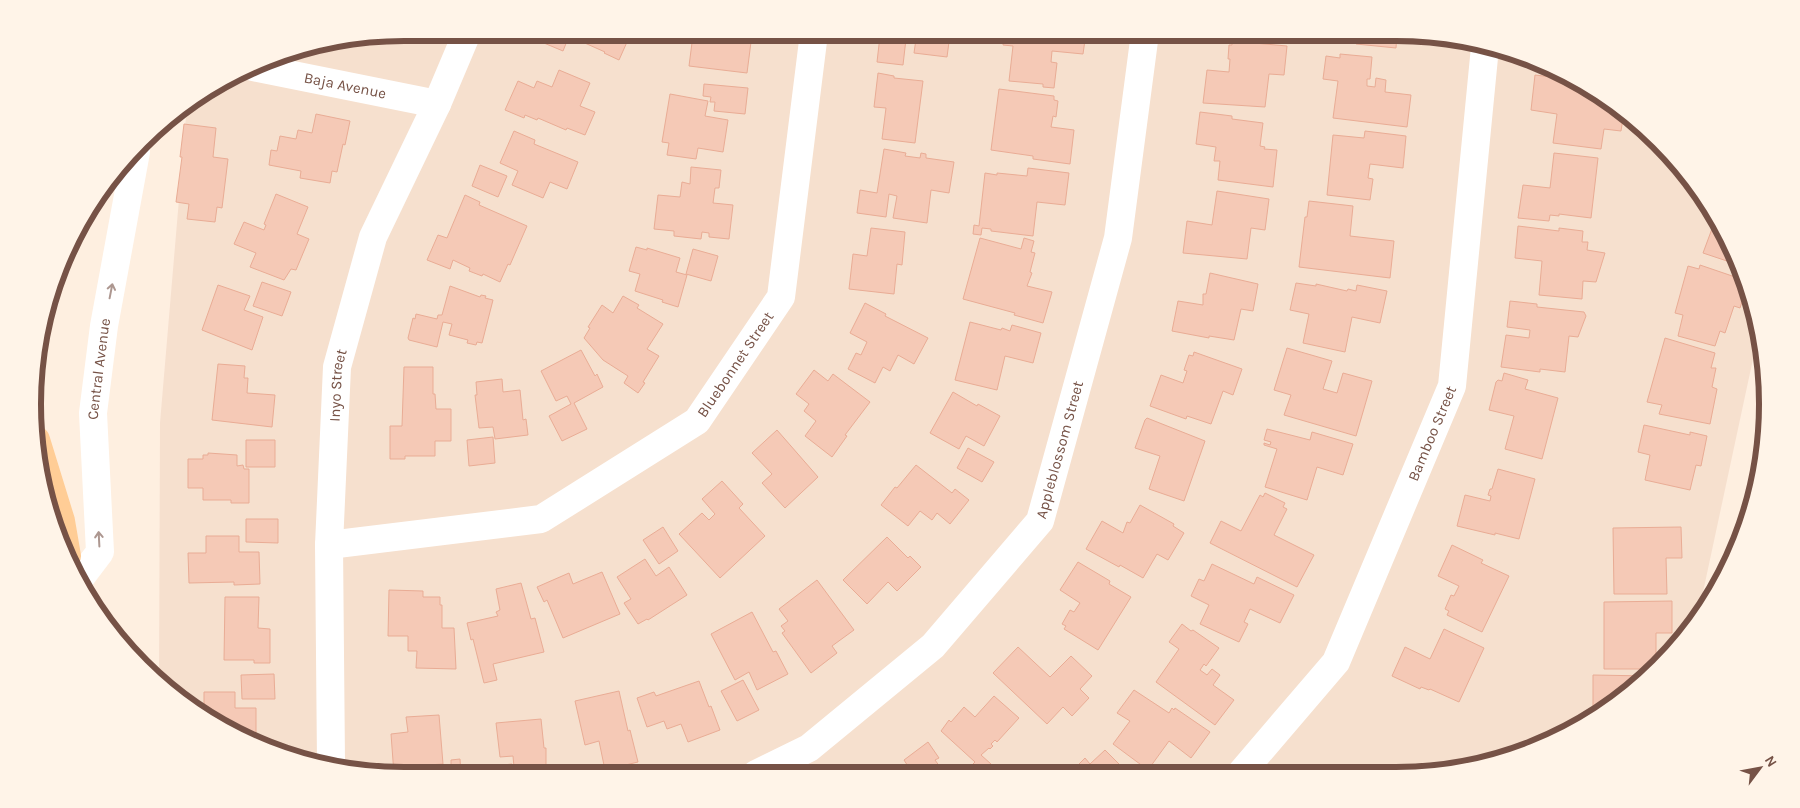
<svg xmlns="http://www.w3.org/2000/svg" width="1800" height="808" viewBox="0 0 1800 808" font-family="Karla,sans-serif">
  <rect width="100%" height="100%" fill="#feefe0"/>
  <path fill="#f6e0ce" d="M404,33H1396L1516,52L1582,82L1641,125L1691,178L1729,240L1755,308L1759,331L1697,620L1641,683L1560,737L1445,772L404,775L284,756L219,726L159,684L160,423L187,105L219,82L284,52Z"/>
  <path fill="#f5c9b6" stroke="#e9ac95" d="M535,33H631L619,60L604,53L605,52L569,36L563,51L532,38Z
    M698,33H728V39L751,42L747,73L689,66L693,35L698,36Z
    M905,33H964L963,43L949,42L947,57L914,53L916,39L904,37Z
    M1004,33H1086L1083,54L1052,51L1051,62L1057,63L1054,88L1043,87V84L1009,81L1013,46L1003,45Z
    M1249,33H1293L1292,37Z
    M1329,33H1397L1396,48L1356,44L1357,41L1329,38Z
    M880,36L906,39L903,65L877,62Z
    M1232,41L1287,46L1284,75L1269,74L1265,107L1203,103L1207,70L1229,72L1230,59H1228L1229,45H1232Z
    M1340,54L1372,57L1370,79H1367V86L1375,87L1376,78L1386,80L1385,92L1411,95L1407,127L1333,118L1338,81L1323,79L1326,56L1340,58Z
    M559,70L590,83L580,106L595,112L585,135L567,128L566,130L538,118L537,120L525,115L524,118L505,110L518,81L534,88L537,81L552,87Z
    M878,73L894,76V78L923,81L915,143L882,139L886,108L874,107Z
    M1535,75L1577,80L1582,82L1624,112L1621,131L1604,129L1601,149L1553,143L1557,114L1531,110Z
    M704,84L748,88L745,114L714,111L715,102H710L711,97L703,96Z
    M999,89L1054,96V100L1058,101L1056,117L1053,116L1051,127L1074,130L1070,164L1033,159V156L991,150Z
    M670,94L708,101L705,116L728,120L723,152L698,148L696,159L667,155L669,143L662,142Z
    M1200,112L1232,116V119L1263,123L1260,146L1265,147L1264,149L1277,150L1273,187L1218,180L1220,161H1214L1216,147L1196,144Z
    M316,114L350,121L345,145L343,144L337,172L332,171L330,183L300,178L301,171L269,165L271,150L277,151L280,136L296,139L298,130L312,133Z
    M184,124L216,128L213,157L228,159L222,208L217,207L215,222L187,219L189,204L176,202L182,157H180Z
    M514,131L535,140L534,144L578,162L567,189L550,182L543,198L512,185L518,171L500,163Z
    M1365,131L1406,136L1403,168L1370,164L1368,178L1373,179L1370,200L1327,195L1333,135L1364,138Z
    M884,149L906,153L905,156L920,158L921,153L926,154V158L954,162L949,193L931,190L927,223L893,218L897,196L889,194L886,217L857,213L860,190L877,193Z
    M1554,153L1598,158L1591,218L1559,214V216L1550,215L1549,221L1518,218L1523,185L1550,188Z
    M480,165L507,176L498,197L472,186Z
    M691,167L721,170L719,188H715L713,203L733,205L729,239L709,237V233L702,232L701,239L674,236V231L654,229L658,195L680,197L682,182L690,184Z
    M1028,168L1069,173L1065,205L1037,202L1033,236L991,231V229L982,228L981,235L973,234L974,225L979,226L985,173L997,175V173L1027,176Z
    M1217,191L1269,199L1265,230L1251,228L1247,259L1183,253L1187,221L1212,225Z
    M276,194L308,207L297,234L309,239L296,270L291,269L284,280L250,267L256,253L234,244L244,222L264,230L266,225L264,224Z
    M465,195L480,202L479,205L527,226L510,265L508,264L500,282L483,274L482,276L469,271L470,268L453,260L450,269L427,260L438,235L447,238Z
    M1309,201L1353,206L1350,236L1394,241L1390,278L1299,267L1305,217H1307Z
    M1716,218L1729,240L1739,265L1703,253Z
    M1518,226L1559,231V228L1583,231L1582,242H1588L1587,250L1605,253L1596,282L1583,281L1582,299L1539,295L1542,261L1515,258Z
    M871,228L905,232L902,265L897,264L894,294L849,289L853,254L867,256Z
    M980,238L1021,249L1024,238L1034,241L1031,252L1035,253L1030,272L1032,273L1027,286L1052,292L1043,323L1014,315L1015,313L963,299Z
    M636,247L647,250V248L680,258L676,272L687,275L678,307L662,302L663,300L635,291L640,274L629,271Z
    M693,249L718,256L711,281L686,274Z
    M1700,265L1744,280L1747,287L1740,308L1734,306L1725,333L1720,331L1715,346L1678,336L1683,315L1675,313L1688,266L1699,269Z
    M1210,273L1258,284L1253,311L1241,309L1234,340L1209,336V338L1172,331L1178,301L1203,305V294H1206Z
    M262,282L291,292L282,316L253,306Z
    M1296,283L1316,286V284L1347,291L1348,289L1356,291L1357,285L1387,291L1380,323L1352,317L1345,352L1303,343L1309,314L1290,310Z
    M218,285L250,296L244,310L263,317L252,350L202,330Z
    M450,286L480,297L481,295L486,296L485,298L493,300L482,343L477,342L476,345L467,343L468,340L449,335L452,324L443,322L437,347L409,340L408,338L413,318L415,319L416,314L437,319L438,315H442Z
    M623,296L639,305L637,308L663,324L647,349L659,356L643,382L645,383L638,393L624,383L628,376L603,360L584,338L590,328L588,327L602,305L613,313Z
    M1510,301L1537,304V307L1584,312L1586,316L1578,337L1569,336L1565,372L1540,369V372L1501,367L1506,335L1529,338L1530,330L1507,327Z
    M865,303L886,314L885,316L928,338L914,364L898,355L890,371L883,367L875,383L848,369L856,353L861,355L867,342L850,333Z
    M970,322L1001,330L1002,328L1010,331L1012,325L1041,333L1033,363L1005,356L997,390L955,380Z
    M1665,338L1715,353L1711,368H1716L1712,387L1717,389L1710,424L1659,414L1662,405L1647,402Z
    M1287,348L1332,361L1323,389L1337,393L1343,373L1372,381L1356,436L1284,415L1291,395L1274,390Z
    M581,350L595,376L597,374L603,387L574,403L587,429L562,441L549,416L571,404L567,396L556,401L541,371Z
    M1194,352L1242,369L1233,395L1223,391L1211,424L1187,416L1186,419L1150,406L1161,375L1183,383L1187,371L1184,370L1189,355L1193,356Z
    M218,364L245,366L244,378H248L247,393L275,395L272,427L212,420Z
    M404,367H433V394H435L436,409H451V441H435V456H405V459H390V426H402Z
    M814,370L828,381L833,374L870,402L845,435L847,436L832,457L805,436L816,421L804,411L809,404L796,394Z
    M1504,373L1528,380L1525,389L1558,398L1542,459L1505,449L1514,416L1489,410L1496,382L1498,380L1502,381Z
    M502,379L503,392L520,390L523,420L526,419L528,435L495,439L493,427L479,428L475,395H477L476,382Z
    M953,392L977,406L978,404L1000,416L984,446L966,436L959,449L930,433Z
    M1147,418L1205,441L1184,501L1149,489L1160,456L1135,448L1145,420Z
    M1644,425L1690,435V432L1707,436L1701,466L1696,465L1690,490L1645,480L1650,455L1638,452Z
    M1267,429L1310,440L1312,432L1353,444L1343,475L1317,467L1307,500L1265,487L1277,449L1264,445V443L1270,445L1271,442L1264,440Z
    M777,430L818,477L785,508L762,483L772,474L752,453Z
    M493,437L495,463L469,466L467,440Z
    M246,440H275V467H246Z
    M968,448L994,462L982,482L957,468Z
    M208,453L237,455V466L243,465L244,469H249V503H231V500H203V488H188V459H203V455H208Z
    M916,465L952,493L955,489L969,500L950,524L937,513L932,520L920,511L908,526L881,505L895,487L897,488Z
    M1498,469L1535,479L1519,539L1495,533V535L1457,526L1465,495L1490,501L1491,496L1488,495L1490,489H1492Z
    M722,481L743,504L739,508L765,536L720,578L679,534L702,513L709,520L715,514L702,499Z
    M1265,493L1285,503L1283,507L1287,509L1274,535L1314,555L1297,587L1210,543L1221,521L1241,531L1260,495L1263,497Z
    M1140,505L1174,524L1173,526L1184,533L1168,560L1157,554L1143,578L1120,565L1119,567L1086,549L1102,521L1123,533L1127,522L1130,523Z
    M246,519H278V543L246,542Z
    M663,527L678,551L659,564L643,540Z
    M1681,527L1682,558H1666L1667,594H1614L1613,528Z
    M206,536H239V552H259L260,584L234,585V582L189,583L188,553H206Z
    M887,537L908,558L910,556L921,567L897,591L888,582L867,604L843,580Z
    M1452,545L1483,560L1481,563L1509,576L1482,632L1447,615L1449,611L1445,609L1451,595L1454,596L1459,586L1438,576Z
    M645,559L656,576L669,567L687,595L648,620L647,619L638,624L624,603L631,599L617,577Z
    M1078,562L1110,581L1109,584L1131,597L1098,650L1064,629L1066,626L1062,624L1070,610L1074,612L1080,603L1060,590Z
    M1212,564L1254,584L1257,577L1294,595L1280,623L1250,609L1244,622L1248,624L1239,642L1200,624L1209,605L1191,596L1199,579L1204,581Z
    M602,572L620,614L563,638L547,600L544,602L537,587L569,573L573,584Z
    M817,580L854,630L832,646L837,653L811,673L782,633L785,631L781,626L788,621L779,609Z
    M521,583L531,619L535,618L544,652L493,664L497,680L484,683L473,639L471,640L467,623L498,616L496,612L500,610L496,589Z
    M389,590L423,591V597H440V605H442V628H454L456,669L416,668L417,651H408V636H388Z
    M225,597H259L258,628L270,629V663H254V660H224Z
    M1672,601V633H1656V666L1654,669H1604V602Z
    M752,612L773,652L776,651L788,674L757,690L749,672L735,680L711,634Z
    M1182,624L1191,631L1193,630L1219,648L1206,666L1204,664L1200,670L1207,675L1212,669L1220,675L1213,685L1234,700L1215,725L1156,682L1179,649L1169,642Z
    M1444,629L1484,648L1459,702L1430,689L1429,690L1421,687L1420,689L1392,676L1405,647L1430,659Z
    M1018,647L1050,677L1071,656L1092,676L1080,689L1089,698L1072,716L1063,707L1047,724L993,673Z
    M274,674L275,699H242L241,675Z
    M1593,675L1648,676L1641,683L1593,715Z
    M743,680L759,710L737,721L721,691Z
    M699,681L709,707L711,706L720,730L688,742L681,724L667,729L664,721L647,727L637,698L654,692L656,696Z
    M1134,690L1169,713L1172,708L1174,710L1175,708L1210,732L1191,758L1169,741L1148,770L1113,744L1130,721L1117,713Z
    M619,691L628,731L630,730L638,762L605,770L599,741L585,745L575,701Z
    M204,692H235V708H256V741H253L219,726L204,715Z
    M994,696L1019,718L997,742L995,740L991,744L993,746L990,749L989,748L981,755L1001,773L973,774L968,769L975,762L941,731L949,720L951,722L964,707L975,717Z
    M439,715L443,764L428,765V775L394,774L391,734L408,732L406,717Z
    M541,719L544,748H546V765L514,767L513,756L500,757L496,723Z
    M928,742L939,758L935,760L945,774H913L904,760Z
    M1105,750L1126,771L1124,773H1070L1085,758L1090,764Z
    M460,759L461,775H438L437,769L451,768V760Z
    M512,764L513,775H486L485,767Z"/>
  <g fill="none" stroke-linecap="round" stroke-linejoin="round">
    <g stroke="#fff" stroke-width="28">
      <path id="s1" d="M253,67L437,104"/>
      <path id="s2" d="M329,545L541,519L697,421L781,297L814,33"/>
      <path id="s3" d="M78,581L100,552L93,413L104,326L136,152"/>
      <path id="s4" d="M331,763L329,545L337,367L373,237L437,104L467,33"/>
      <path id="s5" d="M1241,773L1336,662L1452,386L1485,47"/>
      <path id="s6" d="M756,774L809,748L933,646L1040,521L1118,238L1145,33"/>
    </g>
    <path stroke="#ffcd96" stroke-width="28" d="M36,440L61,521L67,556"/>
  </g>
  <defs><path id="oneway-shaft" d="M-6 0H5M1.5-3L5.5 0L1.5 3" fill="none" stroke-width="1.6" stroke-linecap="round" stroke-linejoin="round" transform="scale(1.25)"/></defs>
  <g stroke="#ad9790">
    <use href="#oneway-shaft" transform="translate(111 291) rotate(-79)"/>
    <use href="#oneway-shaft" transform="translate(99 539) rotate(-93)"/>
  </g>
  <g text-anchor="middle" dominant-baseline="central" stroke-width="4" stroke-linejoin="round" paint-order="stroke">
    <g font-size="15" fill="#765246" stroke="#fff4e8">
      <text stroke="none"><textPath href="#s1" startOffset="94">Baja Avenue</textPath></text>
      <text stroke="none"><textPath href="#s2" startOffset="466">Bluebonnet Street</textPath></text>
      <text stroke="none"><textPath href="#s3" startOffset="220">Central Avenue</textPath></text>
      <text stroke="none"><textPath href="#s4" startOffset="378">Inyo Street</textPath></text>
      <text stroke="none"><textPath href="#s5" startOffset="394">Bamboo Street</textPath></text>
      <text stroke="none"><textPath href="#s6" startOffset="458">Appleblossom Street</textPath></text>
    </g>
  </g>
  <path d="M0 0H1800V808H0ZM404 41H1396A363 363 0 0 1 1759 404V404A363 363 0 0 1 1396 767H404A363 363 0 0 1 41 404V404A363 363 0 0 1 404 41Z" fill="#fff4e8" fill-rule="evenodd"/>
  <path fill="none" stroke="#765246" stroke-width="6" d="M404 41H1396A363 363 0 0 1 1759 404V404A363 363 0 0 1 1396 767H404A363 363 0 0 1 41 404V404A363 363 0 0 1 404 41Z"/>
  <g transform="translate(1760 768) rotate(58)" stroke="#fff4e8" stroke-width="4" paint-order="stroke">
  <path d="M0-4L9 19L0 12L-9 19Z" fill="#765246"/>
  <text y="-8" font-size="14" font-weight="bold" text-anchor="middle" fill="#765246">N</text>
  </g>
</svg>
